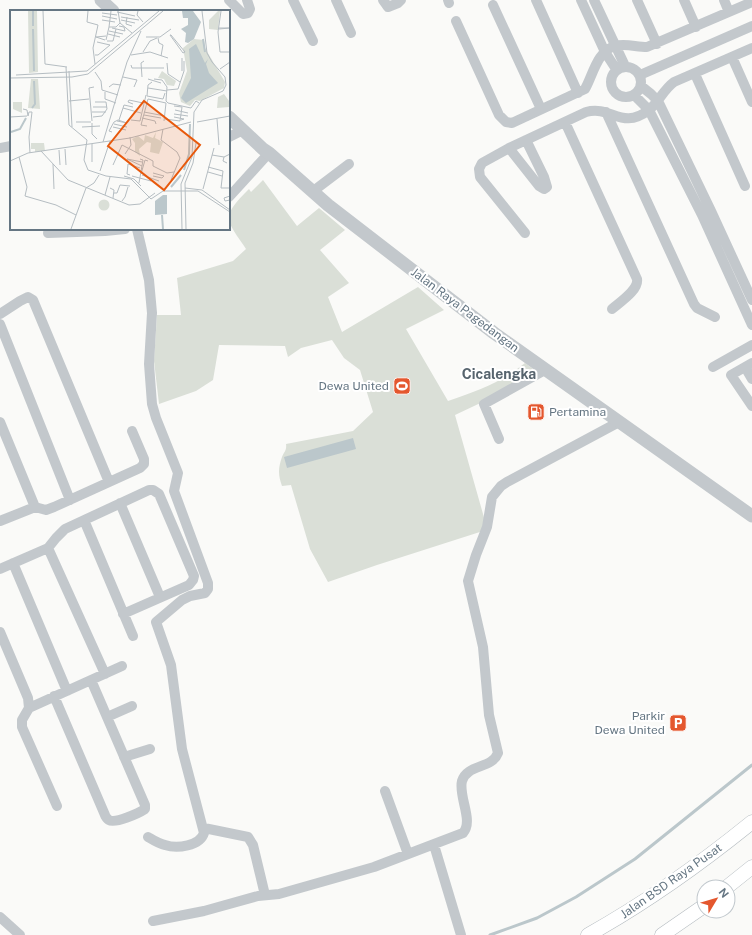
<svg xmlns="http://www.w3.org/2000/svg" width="752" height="935" viewBox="0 0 752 935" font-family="'Public Sans',sans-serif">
  <rect width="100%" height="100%" fill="#fafaf8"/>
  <path fill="#dadfd7" d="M263,180L297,226L319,208L345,230L320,250L349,283L328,297L342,332L418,287L444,310L406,329L448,401C478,391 500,383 525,363L536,371L491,398L455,415L485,521L483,531L377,565L328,582L310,549L291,485L282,486C278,475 278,468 282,457C284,452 287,450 286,444L353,431L373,412L360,370L344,358L332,340L301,348L288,357L285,346L219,345L213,380L196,391L159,404L154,361L157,315H181L177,278L233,261L246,249C241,241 232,230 229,221C226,211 242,196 249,189L251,192Z"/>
  <path fill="#bbc7cb" d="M353,438L356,449L287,468L284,457Z"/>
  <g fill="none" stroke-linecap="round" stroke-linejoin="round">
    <path stroke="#bbc7cb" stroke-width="3" d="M490,935L537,918L576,897L635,859L752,765"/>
    <defs>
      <path id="secondary" d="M727,887L752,867
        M588,935C647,902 699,865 752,822
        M662,935L704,906"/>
    </defs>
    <use href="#secondary" stroke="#b3babf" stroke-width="15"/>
    <path stroke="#c3c8cc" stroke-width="10" d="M229,0L243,14L248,13L250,9L247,0
      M293,0L313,41
      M336,0L351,33
      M383,0L388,7L398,3L401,0
      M448,0L449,3
      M536,0L578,93
      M581,0L605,52L616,69
      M594,0L625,66
      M637,0L657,44
      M684,0L696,27
      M724,0L729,12
      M493,5L541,109
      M456,21L499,115L506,122L512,123L585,89C593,75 597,51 615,46C625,43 636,47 647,47L752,2
      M732,57L752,102
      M611 82a15 15 0 1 1 30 0a15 15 0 1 1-30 0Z
      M695,74L745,186
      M640,75L752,26
      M641,86L651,94L658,101L711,211L752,300
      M634,95L649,110L702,215L752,325
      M606,112L694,304L697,308L715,317
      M565,122L637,279C639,290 620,302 612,309
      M229,137L243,130
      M0,148L11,146
      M509,148L539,186L544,189L547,187L544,177L526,140
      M312,192L349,164
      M229,197L269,153
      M137,229L149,280L152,313L149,364L152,404L156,418L178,473L174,491L208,583V589L205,593L190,596L182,600L156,622L171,665L182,749L204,833C200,846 177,849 165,845C159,844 153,840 148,837
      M48,233L105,231L125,229
      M525,233L480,177L479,169L482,163L509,148L586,112C612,105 621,131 649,110C659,102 663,90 674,82L752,48
      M0,314L20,301L28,297L33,300L109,482
      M0,324L70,500
      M752,363L745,367L752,379
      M713,367L752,345
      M745,367L731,375L752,406
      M0,422L35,507
      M499,439L484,404L545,370
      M120,503L160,597
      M84,520L133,636
      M0,521L35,507L46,510L54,507L140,468L144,464V459L132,431
      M48,548L105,674
      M13,563L67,691
      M0,569L48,548L56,538L65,529L149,490H153L159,494L194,576L193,580L189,585L123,614
      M0,632L28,698L29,708L22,720V727L57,806
      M54,696L105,815C105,816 108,820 109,820C115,824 139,813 145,809V805L91,680
      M29,708L122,666
      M107,717L132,706
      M124,757L150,749
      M385,791L408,854
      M204,828L248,837L253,845L265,895
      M434,845L461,935
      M0,917L20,935
      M153,921L204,911L258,896L279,894L374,867L463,833C474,821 458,796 462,781C467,764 492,769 498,753L489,715L483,647L468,581L476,555L487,527L492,497L501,486L507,482L619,422"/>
    <path stroke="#c3c8cc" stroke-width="13" d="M101,0L113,11
      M229,117L263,149L269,153L328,205L494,333L752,516"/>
    <use href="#secondary" stroke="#fff" stroke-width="14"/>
  </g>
  <defs>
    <symbol id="stadium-square" viewBox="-11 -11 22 22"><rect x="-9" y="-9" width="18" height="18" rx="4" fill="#e4572e" stroke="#fff"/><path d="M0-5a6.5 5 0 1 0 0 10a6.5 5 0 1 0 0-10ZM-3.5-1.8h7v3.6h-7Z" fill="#fff"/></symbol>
    <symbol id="fuel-square" viewBox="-11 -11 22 22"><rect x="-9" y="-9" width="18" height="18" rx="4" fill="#e4572e" stroke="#fff"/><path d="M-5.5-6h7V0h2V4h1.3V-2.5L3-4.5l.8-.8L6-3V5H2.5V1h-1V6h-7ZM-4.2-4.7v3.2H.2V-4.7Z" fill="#fff"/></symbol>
    <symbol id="parking-square" viewBox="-11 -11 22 22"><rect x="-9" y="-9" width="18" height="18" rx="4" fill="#e4572e" stroke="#fff"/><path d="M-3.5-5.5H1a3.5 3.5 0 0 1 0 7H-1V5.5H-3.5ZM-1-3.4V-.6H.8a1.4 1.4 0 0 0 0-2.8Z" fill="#fff"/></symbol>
  </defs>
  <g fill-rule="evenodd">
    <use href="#stadium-square" x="392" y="376" width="20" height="20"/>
    <use href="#fuel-square" x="526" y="402" width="20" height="20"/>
    <use href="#parking-square" x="668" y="713" width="20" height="20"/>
  </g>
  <g text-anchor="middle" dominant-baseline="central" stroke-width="4" stroke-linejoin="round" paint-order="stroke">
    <g font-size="12" fill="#657683" stroke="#fff">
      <text transform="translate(465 310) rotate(37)">Jalan Raya Pagedangan</text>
      <text transform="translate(671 881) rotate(-35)">Jalan BSD Raya Pusat</text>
    </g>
    <g font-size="12" fill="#657683" stroke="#fff" text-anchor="end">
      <text x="389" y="386">Dewa United</text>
      <text x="549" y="412" text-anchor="start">Pertamina</text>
      <text x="665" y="716">Parkir<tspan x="665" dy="14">Dewa United</tspan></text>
    </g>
    <g font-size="14" font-weight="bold" fill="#57646e" stroke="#fff">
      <text x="499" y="374">Cicalengka</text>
    </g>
  </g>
  <g transform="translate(10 10)">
    <rect width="220" height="220" fill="#fafaf8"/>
    <path d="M18,1H27L28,62L19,63ZM208,1H210L208,20L199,19V10ZM184,29L194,30L195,38L215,72L214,78L190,91L185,90L180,96L171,92L169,83L177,61L173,38ZM152,61L166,71L164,76L157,75L154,69L148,68ZM21,69H28L30,99L18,98ZM214,84L219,91V97L207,98L208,87ZM3,92H12V103L3,99ZM146,122L145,128L153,132L149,144L140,142L141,133L137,132L129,139L130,146L125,142V133L122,129L128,126L134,131L135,125L143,128ZM21,133H34L35,141L25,142V139H21ZM88.5 195a5.5 5.5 0 1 1 11 0a5.5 5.5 0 1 1-11 0Z" fill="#dadfd7"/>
    <path d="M172,1H183L191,12L184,29L178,33L175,32L176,23L171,19L178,15V8H173ZM186,34L195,53L198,49L196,54L199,63L208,73L176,93L171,88L181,68L179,39ZM153,185H157V204L145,205V191Z" fill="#bbc7cb"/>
    <path fill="none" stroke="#bbc7cb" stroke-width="2" d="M23,1V16M23,19L24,61M193,29L195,42M22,98L25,94L24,71M1,122L10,119L16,108M174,160L179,144L180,114M161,177L171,165M152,205L153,219"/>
    <path fill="none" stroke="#b5bdc2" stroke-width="1" d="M33,1L35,54L57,57M78,1L77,12L88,15L83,38L85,54M128,1L127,5L133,12M211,1L208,22L210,42H220M107,2L125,6M92,3L107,5M92,6L107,9M111,7L129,10M117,7L116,14L122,16M92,10L105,12M111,10L125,13M110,13L122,23M99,17L101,1M102,18L115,21L114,17L109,16M209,19L220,18H209M99,21L113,24M98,24L110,27M160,25H161L175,42L173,43ZM136,27H150L161,19M148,28L149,33L153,35L151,46M95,30L86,27L96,26M96,30L99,17H106L110,13L108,1M97,31H103L106,19M133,42L140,31L147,28M85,45H88L100,35L87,32M121,45L140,42L158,48M157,53L158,64L170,72M121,55L122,58H154M56,57L59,115L77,130L74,150L78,160L96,166L121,169L141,189L153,181H188L220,202M210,59L220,52M59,61L62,117M172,61V48M85,62L91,71L92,80L108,85M6,65L77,61L149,1M113,67L127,70L124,77M132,67L131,53L134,51M0,68L62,67L78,64L153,1M138,69L151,73M144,69L152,70L157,77L156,91L158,93L181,98L186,91L189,93M142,72L138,75L137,86L153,89L155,83M99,77L103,74L111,75M138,78L157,81M157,80L168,79L174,61V51M95,82V89L106,93M59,91L79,89M123,94L118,92L119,90L133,93M83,97H97M113,98L131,103M13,99L17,100L18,106L19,102H22M165,100L178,103M82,102H96M134,102L155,106M164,104L178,106M134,105L151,108M0,107L17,106M83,107L92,106L97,99L96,92H85M164,107L174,109L171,110M132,108L145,111L146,114M155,109L170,111L172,97L164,96M207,109L209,135M109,110L114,95L123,97M121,110L130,111L136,85M82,111L79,78L84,77M66,112H81M187,112L220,106M82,113V124L87,129M104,114L117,117M137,116L131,115L138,89L156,93L154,111M72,117L90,116M103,117L116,120M153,119L151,130L167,142L170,148L161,170M102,122L99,121L104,112L108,110L117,113L107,111M93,132L117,52L131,21M55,139L56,155M49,140L50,155M31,141L58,170L119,195L130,194L145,183M20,143L19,127L22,102M115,144L121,135L120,127M202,145L214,147M9,147L17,177L15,186L46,195L66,205M0,151L18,143L120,128L181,112M82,152V134M217,153L213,151L214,147L220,144M43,154L44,179M103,155L112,135L143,151V156L157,163L164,162M132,156L117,149L132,152M198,157L213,161L211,178H220M90,161L100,131M198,162L212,166M131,164L135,150L138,151M120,165L117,164L118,154L130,158M132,165L149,171M114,166L124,169L131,176M122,166L141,171M143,166L152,168L154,166L143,163M129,173L133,150L130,149M100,178L104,180L103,188M175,178L192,180L220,200M193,179L204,138M104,183H107L110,175L120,176M95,185L100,167M220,186L214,188L215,191L220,190M112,191L115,187L118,177M61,219L76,178L84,173L89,165M172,219L171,174L182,147L184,102L192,90L213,81L216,75L215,67L202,52L197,43L192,1M176,219L175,173L183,153L186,133"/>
    <path fill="#e8590c" fill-opacity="0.15" stroke="#e8590c" stroke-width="2" d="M134,91L190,135L154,180L98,136Z"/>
    <rect width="220" height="220" fill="none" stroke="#657683" stroke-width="2"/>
  </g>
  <g transform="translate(716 899) rotate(52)"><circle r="19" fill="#ffffff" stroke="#c1c8cd"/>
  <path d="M0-3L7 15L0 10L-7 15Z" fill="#e4572e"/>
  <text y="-6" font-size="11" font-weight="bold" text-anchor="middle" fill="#657683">N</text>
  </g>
</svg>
